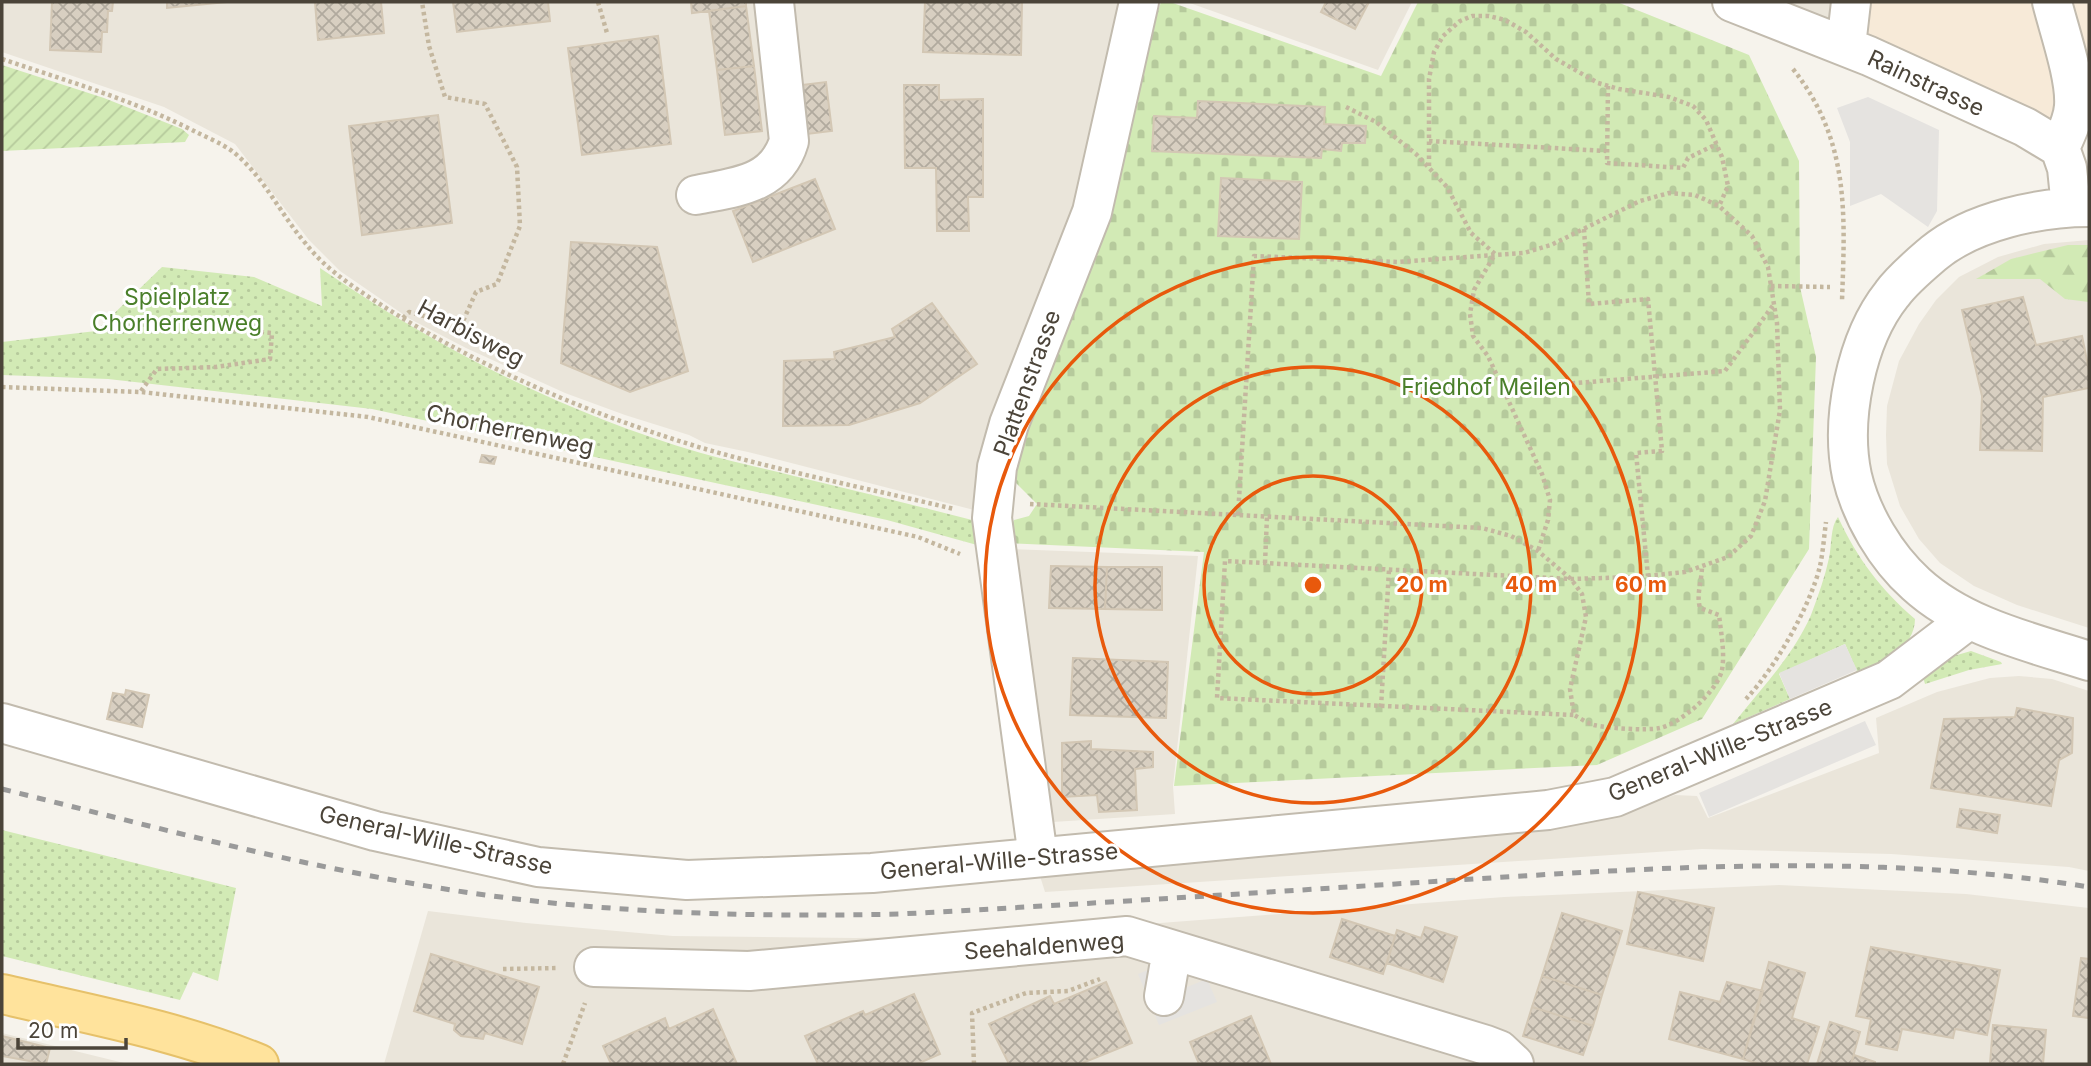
<svg xmlns="http://www.w3.org/2000/svg" width="2091" height="1066" viewBox="0 0 2091 1066" font-family="Inter,sans-serif">
  <defs>
    <pattern id="grass-dots" width="8" height="8" patternUnits="userSpaceOnUse" patternTransform="scale(1.75)"><rect width="8" height="8" fill="#d2eab5"/><path d="M2 2h.1M6 6h.1" fill="none" stroke="#b6ca9c" stroke-width="1.8" stroke-linecap="round"/></pattern>
    <pattern id="forest-firs" width="22" height="20" patternUnits="userSpaceOnUse" patternTransform="scale(1.75)"><rect width="22" height="20" fill="#d2eab5"/><path d="M5 1l3.5 6h-7zM16 11l3.5 6h-7z" fill="#b6ca9c"/></pattern>
    <pattern id="cemetery-stones" width="16" height="16" patternUnits="userSpaceOnUse" patternTransform="scale(1.75)"><rect width="16" height="16" fill="#d2eab5"/><path d="M2 7V4a2 2 0 0 1 4 0v3zM10 15v-3a2 2 0 0 1 4 0v3z" fill="#b6ca9c"/></pattern>
    <pattern id="garden-furrows" width="10" height="10" patternUnits="userSpaceOnUse" patternTransform="scale(1.75)"><rect width="10" height="10" fill="#d2eab5"/><path d="M-1 1l2-2M0 10L10 0M9 11l2-2" fill="none" stroke="#b6ca9c"/></pattern>
    <pattern id="building-cross-hatch" width="8" height="8" patternUnits="userSpaceOnUse" patternTransform="scale(1.75)"><rect width="8" height="8" fill="#d8cfc1"/><path d="M0 0l8 8M0 8l8-8" fill="none" stroke="#b1aa9e"/></pattern>
  </defs>
  <rect width="100%" height="100%" fill="#f6f3ec"/>
  <path fill="#eae5da" d="M2,2H1124L1076,209L977,464L976,483L978,511L748,452L705,443L689,435L625,415L565,393L466,348L410,319L340,271L309,240L235,144L164,107L2,52Z
    M1187,2H1412L1378,70Z
    M1778,2H1842L1840,25Z
    M2089,240V628L2017,605L1974,586L1940,563L1919,539L1900,506L1887,464L1886,435L1887,406L1899,361L1919,324L1936,300L1959,277L1998,257L2044,244Z
    M1006,549L1198,556L1173,786L1175,814L1053,822L1045,811Z
    M2019,676L2052,679L2089,691V871L2069,867L1891,854L1702,849L1045,892L1040,876L1642,806L1675,795L1697,796L1708,818L1879,753L1876,718L1937,692L1990,678Z
    M1779,885L1966,894L2089,908V1064H384L428,911L526,923L673,936L855,938L988,936L1504,897Z
    M2,1033L128,1064H2Z"/>
  <path fill="#f7ead8" d="M1859,2H2089V135L2033,114L1867,38Z"/>
  <path fill="url(#grass-dots)" d="M162,267L254,277L322,306L320,268C437,348 564,413 701,453C732,462 763,468 794,476C856,491 918,506 980,522L977,545L887,520L372,409L108,379L2,375V342L96,331Z
    M1838,517C1857,558 1881,590 1915,619C1915,648 1881,664 1859,676L1845,644L1779,674L1790,699L1733,724C1761,688 1792,658 1811,615C1818,596 1825,577 1829,558C1832,545 1830,527 1838,517Z
    M1971,651L2001,662L2002,664L1969,670L1925,684L1923,677L1950,657Z
    M2,830L236,888L218,981L193,972L180,1000L2,956Z"/>
  <path fill="url(#forest-firs)" d="M2068,245H2089V302L2065,299L2040,279H1976L2011,259Z"/>
  <path fill="url(#cemetery-stones)" d="M1161,2H1170L1381,76L1418,2H1617L1749,55L1799,161L1800,287L1816,357L1809,549L1702,719L1597,765L1174,786L1204,552L1007,543V534L1014,520L1029,516L1037,504L1014,481L1012,469Z"/>
  <path fill="url(#garden-furrows)" d="M2,65L104,98L182,129L189,135L185,142L2,151Z"/>
  <path fill="#e5e3e0" d="M1868,97L1939,130L1937,211L1928,227L1881,194L1850,206V142L1837,108Z
    M1845,644L1857,670L1790,699L1779,673Z
    M1865,721L1876,745L1709,817L1699,793Z
    M1153,968L1165,996L1207,979L1217,1002L1159,1025L1138,974Z"/>
  <path fill="url(#building-cross-hatch)" stroke="#d3c7b4" stroke-width="2" d="M52,2H113L112,11H108L107,32H102L101,52L50,50Z
    M167,2H227L167,8Z
    M315,2H381L384,33L318,40Z
    M453,2H548L550,21L457,32Z
    M691,2H746V6L692,13Z
    M925,2H1022L1021,55L923,52Z
    M1326,2H1369L1355,29L1321,12Z
    M746,6L754,66L717,70L709,11Z
    M658,36L671,144L582,155L568,48Z
    M754,66L762,131L725,135L717,70Z
    M826,82L832,131L799,135L793,86Z
    M904,85H939V100L983,99V197H968L969,231H937L936,168H905Z
    M1198,101L1325,107L1324,124L1366,126L1365,143H1342L1341,151L1322,149L1321,158L1152,151L1154,116L1197,118Z
    M438,115L452,223L362,235L349,126Z
    M1221,178L1302,182L1299,239L1218,236Z
    M815,179L835,229L753,262L733,211Z
    M571,242L657,247L688,371L630,392L561,363Z
    M2023,297L2036,345L2082,336L2089,370V388L2043,397L2042,451L1980,450L1982,396L1962,310Z
    M932,303L977,364L920,403L849,425L783,426L784,361L835,359L834,352L895,337L892,329Z
    M482,455L496,457L494,464L480,462Z
    M1051,566L1107,567L1105,609L1049,608Z
    M1107,567H1162V610L1105,609Z
    M1073,658L1168,662L1166,718L1070,715Z
    M126,690L149,695L142,727L107,719L113,693L125,695Z
    M2017,708L2073,718L2072,753L2059,760L2051,806L1931,788L1944,719L2015,717Z
    M1091,741V749L1153,752V767L1135,769L1137,810L1099,812L1097,795L1062,797V743Z
    M1960,809L2000,815L1997,833L1957,827Z
    M1638,892L1714,908L1703,961L1627,944Z
    M1562,913L1622,931L1602,995L1542,976Z
    M1342,919L1395,936L1383,974L1330,957Z
    M1425,927L1457,937L1443,982L1387,963L1397,930L1421,938Z
    M1871,947L2000,970L1987,1035L1955,1029L1953,1038L1902,1029L1897,1050L1866,1044L1871,1019L1856,1016Z
    M431,954L539,987L522,1044L485,1033L483,1039L461,1036L454,1030L455,1024L414,1011Z
    M2081,958L2089,959V1018L2073,1016Z
    M1769,962L1805,973L1792,1018L1819,1027L1807,1064H1759L1743,1059Z
    M1542,976L1602,995L1593,1026L1532,1007Z
    M1106,982L1132,1043L1080,1064H1009L989,1024L1050,996L1054,1004Z
    M1727,982L1763,991L1743,1059L1669,1039L1680,992L1720,1002Z
    M914,994L940,1054L917,1064H818L805,1036L863,1011L865,1015Z
    M1532,1007L1593,1026L1583,1055L1523,1036Z
    M713,1009L737,1064H611L603,1046L665,1018L669,1029Z
    M1251,1016L1271,1064H1199L1190,1042Z
    M1830,1022L1860,1032L1851,1064H1817Z
    M1993,1025L2046,1030L2043,1064H1990Z
    M2,1036L50,1048L46,1064L2,1056Z
    M1854,1055L1875,1062V1064H1851Z"/>
  <g fill="none" stroke-linecap="round" stroke-linejoin="round">
    <defs>
      <path id="minor" d="M1732,2L1869,56L2025,127L2060,148L2067,168L2071,207
        M2052,2C2059,30 2076,78 2074,106C2073,121 2066,134 2060,148
        M1846,46L1851,2
        M696,195C735,187 776,185 789,141L774,2
        M2089,207C2039,207 1973,221 1934,253C1920,265 1903,279 1892,294C1856,339 1840,420 1852,476C1861,515 1886,557 1916,584C1963,627 2030,642 2089,661
        M2,723L375,831L538,867L687,880L872,873L1548,810L1615,797L1889,680L1968,620
        M1038,857L992,518L997,467L1009,424L1092,212L1139,2
        M594,967L749,971L1127,936L1486,1045L1499,1050L1514,1064
        M1164,996L1172,950"/>
      <path id="major" d="M2,994C87,1014 177,1030 259,1064"/>
    </defs>
    <use href="#minor" stroke="#c2bbae" stroke-width="42"/>
    <use href="#major" stroke="#e6c16a" stroke-width="42"/>
    <path stroke="#c4b79f" stroke-width="4.5" stroke-dasharray="3.5 3.5" stroke-linecap="butt" d="M598,2L607,33
      M2,59C67,81 133,100 194,131C206,137 221,143 232,151C263,175 281,215 306,244C327,271 358,290 386,308C483,369 592,415 702,448C784,472 871,489 954,509
      M1793,69C1850,141 1845,214 1842,301
      M1608,86L1607,163L1683,168L1688,158L1717,144
      M1346,107L1376,122L1416,154L1447,187L1471,233L1495,254L1474,290L1470,314L1473,336L1488,356L1542,474L1550,500L1548,520L1538,551
      M1429,141L1606,151
      M1429,166V79L1434,52L1443,36L1460,21L1472,16H1489L1505,20L1526,32L1556,59L1598,83L1619,89L1669,97L1693,106L1706,120L1722,157L1728,186L1719,206
      M1584,229L1589,304L1648,299L1662,451L1636,453L1648,576
      M1771,286L1830,287
      M403,318L409,312L443,321L464,319L476,292L497,284L520,226L517,167L485,104L445,97L429,46L422,2
      M2,387L141,392L368,417L918,537L960,554
      M1502,389L1725,371L1774,304
      M141,391L157,369L216,367L270,359L272,333L190,325
      M1030,504L1482,528L1511,536L1538,551L1571,579L1582,594L1586,617L1570,689L1574,715C1580,718 1587,723 1594,725C1607,728 1646,731 1660,728C1681,723 1717,692 1722,670C1725,652 1721,633 1719,615L1700,608C1696,594 1702,581 1702,566
      M1238,515L1254,256L1397,262L1524,253L1551,245L1640,201L1669,193L1695,195L1719,206L1752,236L1768,267L1777,323L1780,410L1765,501L1751,536L1728,557L1685,572L1636,577L1571,579L1225,561L1217,698L1574,715
      M1265,563L1267,517
      M1746,699C1775,668 1810,607 1820,566C1823,552 1824,537 1826,522
      M1381,707L1389,570
      M503,969L559,968
      M563,1064L585,1003
      M974,1064L972,1013L1026,993L1068,991L1100,979"/>
    <use href="#minor" stroke="#fff" stroke-width="38"/>
    <use href="#major" stroke="#ffe39c" stroke-width="38"/>
    <path stroke="#9a9a9a" stroke-width="5" stroke-dasharray="9 9" stroke-linecap="butt" d="M2,789C135,822 268,858 404,882C568,912 733,918 900,914C1091,904 1282,891 1474,879C1679,866 1885,854 2089,887"/>
  </g>
  <g fill="none" stroke="#e8590c" stroke-width="3.5">
    <circle cx="1313" cy="585" r="109"/>
    <circle cx="1313" cy="585" r="218"/>
    <circle cx="1313" cy="585" r="328"/>
  </g>
  <g text-anchor="middle" dominant-baseline="central" stroke-width="6" stroke-linejoin="round" paint-order="stroke">
    <g font-size="23" fill="#4b4439" stroke="#fff">
      <text transform="translate(1926 83) rotate(25)">Rainstrasse</text>
      <text transform="translate(471 333) rotate(28)">Harbisweg</text>
      <text transform="translate(1027 383) rotate(-70)">Plattenstrasse</text>
      <text transform="translate(510 430) rotate(12)">Chorherrenweg</text>
      <text transform="translate(1720 750) rotate(-22)">General-Wille-Strasse</text>
      <text transform="translate(436 840) rotate(13)">General-Wille-Strasse</text>
      <text transform="translate(999 861) rotate(-5)">General-Wille-Strasse</text>
      <text transform="translate(1044 946) rotate(-4)">Seehaldenweg</text>
    </g>
    <g font-size="23" fill="#4a7f2a" stroke="#fff">
      <text x="177" y="297">Spielplatz<tspan x="177" dy="26">Chorherrenweg</tspan></text>
      <text x="1486" y="387">Friedhof Meilen</text>
    </g>
  </g>
  <circle cx="1313" cy="585" r="10" fill="#e8590c" stroke="#fff" stroke-width="3.5"/>
  <g font-size="21" text-anchor="middle" font-weight="bold" fill="#e8590c" stroke="#fff" stroke-width="6" stroke-linejoin="round" paint-order="stroke">
    <text x="1422" y="592">20 m</text>
    <text x="1531" y="592">40 m</text>
    <text x="1641" y="592">60 m</text>
  </g>
  <rect width="2091" height="1066" fill="none" stroke="#4b4439" stroke-width="7"/>
  <path d="M18 1038v10h108v-10" fill="none" stroke="#4b4439" stroke-width="3.5"/>
  <text x="28" y="1038" font-size="21" fill="#4b4439" stroke="#ffffff" stroke-width="5" paint-order="stroke">20 m</text>
</svg>
